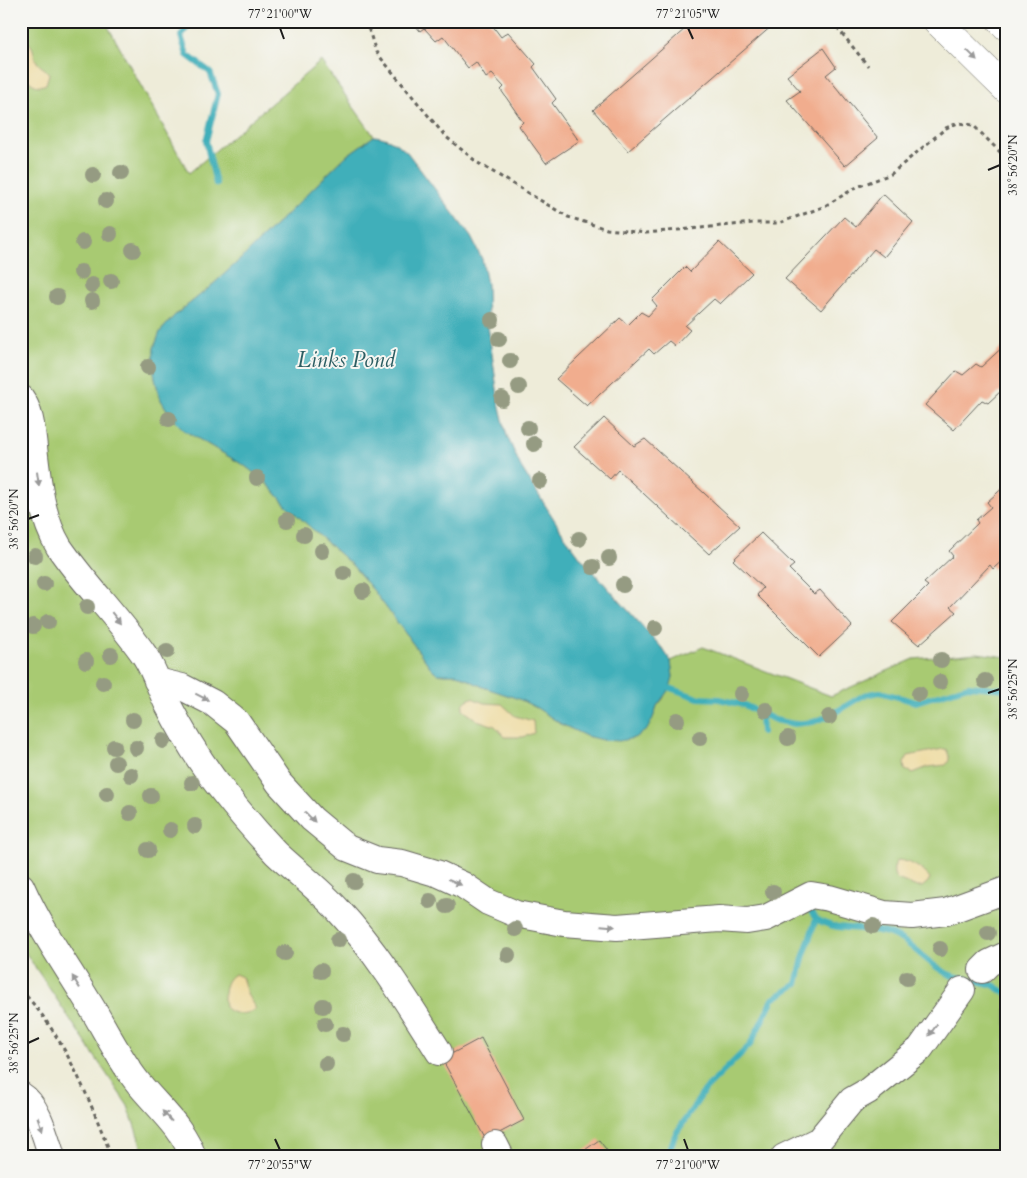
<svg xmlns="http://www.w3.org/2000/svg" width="1027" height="1178" viewBox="0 0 1027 1178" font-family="Cardo,serif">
  <rect width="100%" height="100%" fill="#f6f6f2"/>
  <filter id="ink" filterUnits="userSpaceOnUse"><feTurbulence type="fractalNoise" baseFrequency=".02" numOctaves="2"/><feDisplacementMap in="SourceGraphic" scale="10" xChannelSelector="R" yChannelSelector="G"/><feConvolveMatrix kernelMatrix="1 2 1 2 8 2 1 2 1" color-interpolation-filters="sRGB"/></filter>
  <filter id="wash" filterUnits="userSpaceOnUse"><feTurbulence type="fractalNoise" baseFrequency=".0096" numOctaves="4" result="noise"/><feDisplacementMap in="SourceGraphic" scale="20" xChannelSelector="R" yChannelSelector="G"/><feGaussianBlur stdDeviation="1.12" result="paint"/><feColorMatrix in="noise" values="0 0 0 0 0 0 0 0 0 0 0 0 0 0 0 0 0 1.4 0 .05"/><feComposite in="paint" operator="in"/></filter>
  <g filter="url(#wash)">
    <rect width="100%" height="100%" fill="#eeecd9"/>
    <path fill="#a8ca72" stroke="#627347" d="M21,21H105L189,173L321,61L374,136L346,156L243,257L209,288L174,316L160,332L154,348L153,366L156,383L161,400L172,418L185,431L245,466L267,483L287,506L353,566L374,591L431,668L438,674H457L483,687L519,699L537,708L561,724L586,736L603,740L653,718L657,706L663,699L673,677L671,661L703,647L831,696L914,659L977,653L1006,657V1157H145L128,1106L21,946Z"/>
    <path fill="#eeda9e" stroke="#857b5d" d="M25,40C36,47 32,53 37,62C41,68 46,68 49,74L46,84C34,90 30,80 21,75V42Z
      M472,698L484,703L502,704L515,716L533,721L534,733L523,737H505L495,726L477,720L463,710C462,703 466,700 472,698Z
      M943,749H946C949,755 951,760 946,765L928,767L913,773L905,770L904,763L908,756Z
      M898,860C910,861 922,868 930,878L928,882L922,887H917L897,879C892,874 893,865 898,860Z
      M235,974L242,977L248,996L256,1009C247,1015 233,1016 225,1007C223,996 223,979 235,974Z"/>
    <path fill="#3fafba" stroke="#2e666b" d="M374,136C388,137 396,143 407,152L471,237L482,259L487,284L488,326L499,403L507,436L521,467L564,535L581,558L662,648L671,661L673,677L670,688L657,706L653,718L647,730L634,738L619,741L603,740L586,736L561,724L537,708L519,699L483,687L457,674H438L431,668L374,591L353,566L287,506L267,483L245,466L185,431L172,418L161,400L156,383L153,366L154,348L160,332L174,316L209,288L243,257L346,156Z"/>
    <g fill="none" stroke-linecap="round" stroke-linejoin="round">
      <path stroke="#3fafba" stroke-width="6" d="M191,21L181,36L187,55L210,72L218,94L206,141L216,184
        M670,688L698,698L719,699L744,705L775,720L794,724L813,722L829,716L864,695L880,692L916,702L968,686L1006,689
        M761,714L762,732
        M809,908C811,912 814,918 818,920C836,931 858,927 878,931C910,936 921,961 948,974C962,980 979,980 993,985C997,987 1002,991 1006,993
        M667,1157L675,1135L705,1090L750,1045L773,999L797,984L803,958L816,919"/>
    </g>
    <g id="blocks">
      <path fill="#f1ad8e" d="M412,21H489L501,37L508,32L536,64L533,67L556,99L552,103L579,141L546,163L519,126L523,122L501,90L504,87L492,74L486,78L476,62L468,68L443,36L436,41L424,28L420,31Z
        M694,21H770L773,25L628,151L593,110Z
        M823,48L836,67L826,75L878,138L845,166L787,100L800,91L787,76Z
        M883,194L913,222L884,257L874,249L821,310L785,279L844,217L856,227Z
        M719,242L752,273L720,304L714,299L685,326L690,330L675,346L669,341L654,354L649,349L587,406L556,379L620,318L628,325L641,312L648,316L657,306L652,300L685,267L690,272Z
        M1006,344V393L1001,391L988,403L982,400L954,430L925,405L956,371L963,375L976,364L981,367Z
        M604,418L634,446L645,439L740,526L709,554L618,470L610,479L574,447Z
        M1006,485V557L993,569L990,565L950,607L956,612L919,645L892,622L928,586L924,583L953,556L949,551L978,523L976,520L991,507L987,502Z
        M761,533L794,565L789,569L814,594L820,590L852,626L819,657L757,595L763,588L733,560Z
        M481,1038L524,1120L486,1140L442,1059Z
        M599,1140L612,1157H575Z"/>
    </g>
  </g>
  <g filter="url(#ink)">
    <use href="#blocks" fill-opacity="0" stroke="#66655e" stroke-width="1"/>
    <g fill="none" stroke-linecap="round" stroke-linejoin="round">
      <defs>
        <path id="minor" d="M21,398C31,412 32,431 34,447C38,481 41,517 59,547C85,585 119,618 145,656C154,670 160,688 167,703C183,734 200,763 222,790C239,812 257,833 276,853C296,872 319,889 338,910C377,952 408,1003 439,1052
          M157,681L182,687L213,703L237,722L279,783L312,819L347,848L377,860L402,863L439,874L463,885L488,902L516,914L564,923L617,927L719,919L747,921L766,918L811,895L829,898L884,914L912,916L946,912L1006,890
          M21,886C40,929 68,968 92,1008C107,1033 119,1058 136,1080C155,1105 183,1126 193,1157
          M982,970L989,963L1006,955
          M21,1095C38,1105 46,1139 52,1157
          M495,1145L501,1157
          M784,1157L819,1140L852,1100L868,1091L920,1049L962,990"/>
        <path id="major" d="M937,21L1006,89
          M1001,21L1006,26"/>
      </defs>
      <use href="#minor" stroke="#66655e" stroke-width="28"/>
      <use href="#major" stroke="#66655e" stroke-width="29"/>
      <path stroke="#66655e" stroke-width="3" stroke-dasharray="4 4" stroke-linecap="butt" d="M366,21L376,52L445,136L478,163L568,217L607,229L646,233L754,223H779L823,207L857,187L891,174L946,128L958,123L973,125L1006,158
        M832,21L868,66
        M21,990C65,1036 89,1099 112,1157"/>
      <use href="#minor" stroke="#fff" stroke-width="26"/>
      <use href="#major" stroke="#fff" stroke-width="28"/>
    </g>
    <g fill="#959b82">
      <circle cx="121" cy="173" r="8"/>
      <circle cx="93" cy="175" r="8"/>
      <circle cx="106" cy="201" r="8"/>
      <circle cx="110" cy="234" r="8"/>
      <circle cx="83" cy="242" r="8"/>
      <circle cx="133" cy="250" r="8"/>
      <circle cx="81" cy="272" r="8"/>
      <circle cx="111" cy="281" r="8"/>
      <circle cx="92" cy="285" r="8"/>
      <circle cx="57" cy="297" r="8"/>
      <circle cx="92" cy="301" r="8"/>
      <circle cx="492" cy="320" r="8"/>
      <circle cx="499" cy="339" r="8"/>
      <circle cx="510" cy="361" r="8"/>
      <circle cx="148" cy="367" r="8"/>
      <circle cx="519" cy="387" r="8"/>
      <circle cx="502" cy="399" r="8"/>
      <circle cx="169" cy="419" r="8"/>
      <circle cx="528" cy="428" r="8"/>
      <circle cx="534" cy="444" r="8"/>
      <circle cx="257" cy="478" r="8"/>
      <circle cx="540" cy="481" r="8"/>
      <circle cx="287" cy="520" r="8"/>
      <circle cx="304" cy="535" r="8"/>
      <circle cx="579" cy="539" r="8"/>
      <circle cx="322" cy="551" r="8"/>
      <circle cx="35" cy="556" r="8"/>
      <circle cx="609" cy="558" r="8"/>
      <circle cx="593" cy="567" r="8"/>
      <circle cx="344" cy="573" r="8"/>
      <circle cx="44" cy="584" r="8"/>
      <circle cx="623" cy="585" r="8"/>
      <circle cx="363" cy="591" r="8"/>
      <circle cx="87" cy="607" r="8"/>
      <circle cx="48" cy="622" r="8"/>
      <circle cx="33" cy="626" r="8"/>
      <circle cx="655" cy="628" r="8"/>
      <circle cx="167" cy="651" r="8"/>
      <circle cx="111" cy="655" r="8"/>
      <circle cx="941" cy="660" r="8"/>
      <circle cx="86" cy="661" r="8"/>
      <circle cx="985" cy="681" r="8"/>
      <circle cx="940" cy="682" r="8"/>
      <circle cx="103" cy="683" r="8"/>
      <circle cx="741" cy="694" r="8"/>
      <circle cx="919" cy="694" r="8"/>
      <circle cx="766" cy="710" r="8"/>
      <circle cx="829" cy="717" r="8"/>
      <circle cx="133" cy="720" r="8"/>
      <circle cx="677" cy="720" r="8"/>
      <circle cx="700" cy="738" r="8"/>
      <circle cx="788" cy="738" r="8"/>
      <circle cx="163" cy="741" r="8"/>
      <circle cx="114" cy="747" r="8"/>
      <circle cx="136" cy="748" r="8"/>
      <circle cx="116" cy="763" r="8"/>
      <circle cx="131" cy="775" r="8"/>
      <circle cx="192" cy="783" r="8"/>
      <circle cx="107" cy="794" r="8"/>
      <circle cx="151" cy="796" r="8"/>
      <circle cx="130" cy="813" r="8"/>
      <circle cx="195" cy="826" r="8"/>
      <circle cx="170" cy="830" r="8"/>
      <circle cx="148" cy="850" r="8"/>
      <circle cx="354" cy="881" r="8"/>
      <circle cx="773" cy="892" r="8"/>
      <circle cx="430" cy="901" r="8"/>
      <circle cx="447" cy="906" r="8"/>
      <circle cx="873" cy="926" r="8"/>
      <circle cx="515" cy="929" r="8"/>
      <circle cx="988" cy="933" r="8"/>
      <circle cx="338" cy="940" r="8"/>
      <circle cx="940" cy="949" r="8"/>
      <circle cx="285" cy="953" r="8"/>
      <circle cx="508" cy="955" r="8"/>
      <circle cx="321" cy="971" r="8"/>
      <circle cx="907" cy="978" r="8"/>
      <circle cx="323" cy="1006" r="8"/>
      <circle cx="325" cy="1024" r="8"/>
      <circle cx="343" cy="1034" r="8"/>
      <circle cx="326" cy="1064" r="8"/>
    </g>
    <defs><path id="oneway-solid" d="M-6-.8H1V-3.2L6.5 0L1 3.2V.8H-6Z" transform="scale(1.25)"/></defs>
    <g fill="#999">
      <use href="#oneway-solid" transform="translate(972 55) rotate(45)"/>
      <use href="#oneway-solid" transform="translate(38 479) rotate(82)"/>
      <use href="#oneway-solid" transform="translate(116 618) rotate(52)"/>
      <use href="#oneway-solid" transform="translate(202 697) rotate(27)"/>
      <use href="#oneway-solid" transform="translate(310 817) rotate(45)"/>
      <use href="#oneway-solid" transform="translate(455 882) rotate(25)"/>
      <use href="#oneway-solid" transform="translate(608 926) rotate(5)"/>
      <use href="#oneway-solid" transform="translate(76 982) rotate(-122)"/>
      <use href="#oneway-solid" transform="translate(933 1030) rotate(125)"/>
      <use href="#oneway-solid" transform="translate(167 1116) rotate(-132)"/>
      <use href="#oneway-solid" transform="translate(40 1124) rotate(70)"/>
    </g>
  </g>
  <path fill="none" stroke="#1c1c1c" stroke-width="2" d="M280,28L284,39M688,28L693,39M988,170L1000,165M28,519L39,515M988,693L1000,689M28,1043L39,1038M275,1139L280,1150M684,1139L688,1150"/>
  <g text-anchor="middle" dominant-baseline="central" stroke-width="4" stroke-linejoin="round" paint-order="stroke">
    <g font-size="22" font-style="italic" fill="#2c5e63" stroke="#f6f6f2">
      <text x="346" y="360">Links Pond</text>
    </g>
  </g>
  <rect width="1027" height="1178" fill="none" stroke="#f6f6f2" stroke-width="55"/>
  <rect x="28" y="28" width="972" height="1122" fill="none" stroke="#1c1c1c" stroke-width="2"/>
  <g font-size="12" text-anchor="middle" fill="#1c1c1c">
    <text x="280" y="18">77°21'00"W</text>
    <text x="688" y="18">77°21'05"W</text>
    <text transform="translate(1013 165) rotate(-90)" y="4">38°56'20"N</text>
    <text transform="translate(14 519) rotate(-90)" y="4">38°56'20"N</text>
    <text transform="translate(1013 689) rotate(-90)" y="4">38°56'25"N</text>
    <text transform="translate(14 1043) rotate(-90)" y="4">38°56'25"N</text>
    <text x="280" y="1169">77°20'55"W</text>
    <text x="688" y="1169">77°21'00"W</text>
  </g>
</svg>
